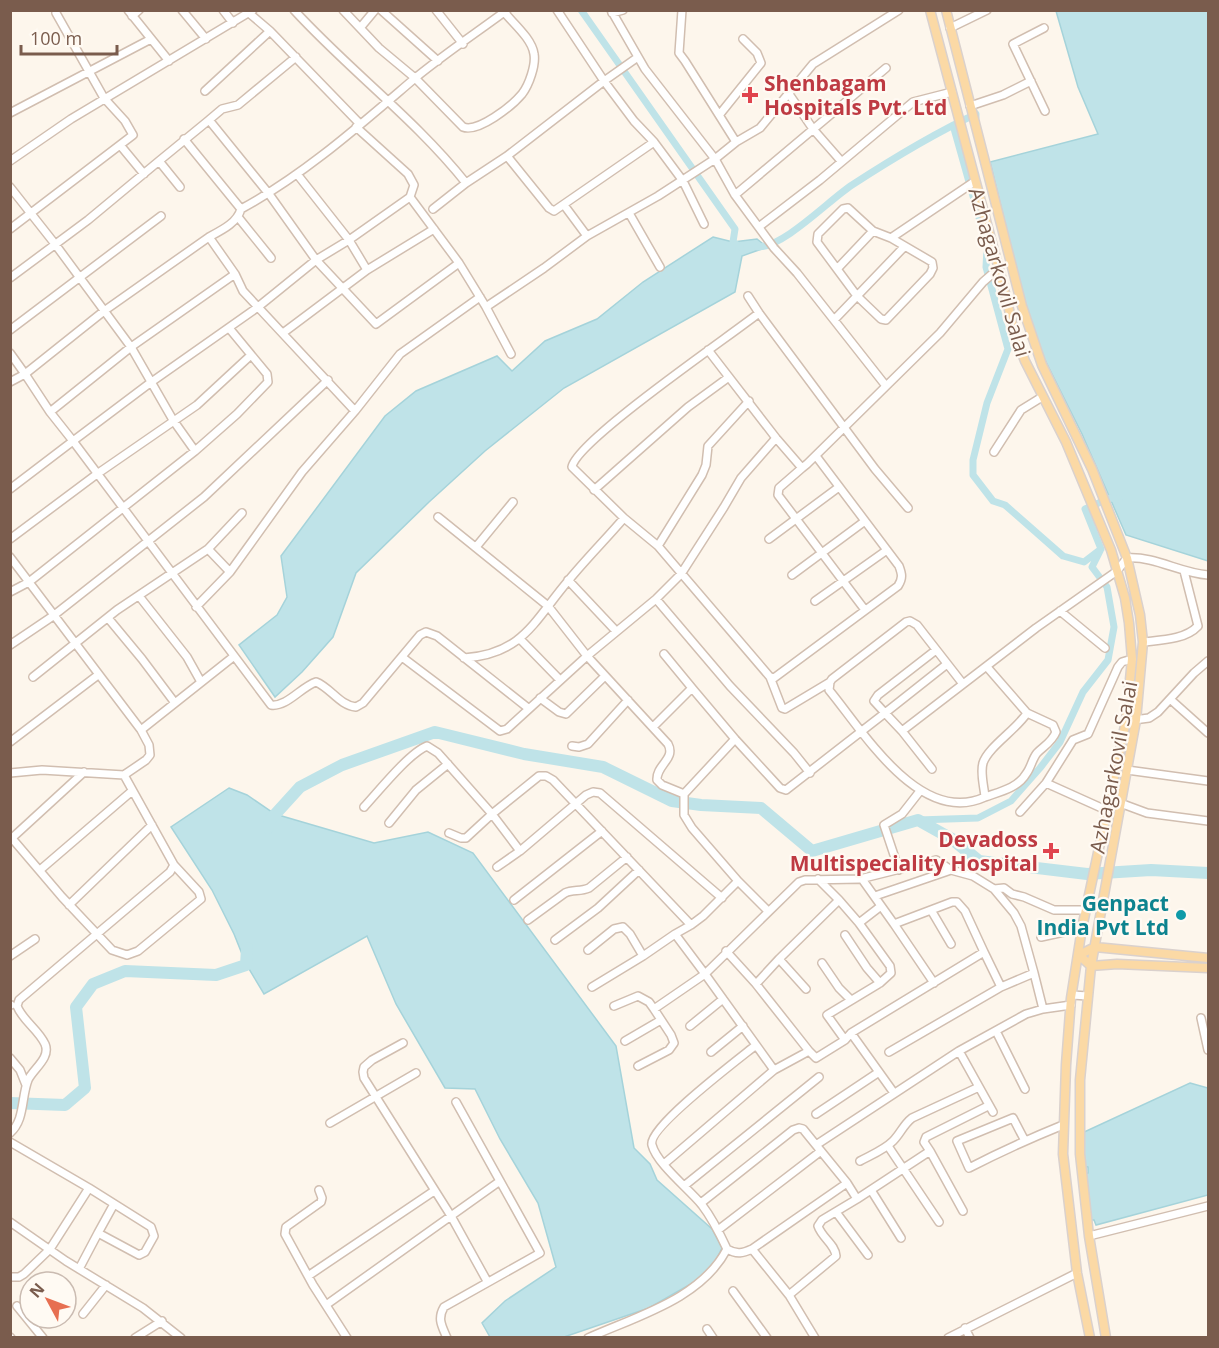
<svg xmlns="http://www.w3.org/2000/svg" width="1219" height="1348" viewBox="0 0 1219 1348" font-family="'Open Sans',sans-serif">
  <rect width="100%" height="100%" fill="#fdf6ec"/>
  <path fill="#bfe3e8" stroke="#a5d3da" stroke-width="1.5" d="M1056,11H1208V561L1126,535L1082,434L1044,358L1026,309L990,162L1098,134L1078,87Z
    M713,237L733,242L757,239L767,247L742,256L735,292L564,388L485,451L429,502L356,573L333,637L302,672L275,697L239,645L277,615L287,597L281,556L385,416L416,391L497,356L512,371L545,341L597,319L643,282Z
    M229,788L247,795L275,814L374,843L428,832L473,853L616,1046L634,1148L650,1164L657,1180L712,1229L722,1248L713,1266L696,1281L649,1308L564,1337H490L482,1323L505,1301L556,1267L538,1203L500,1139L475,1089L445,1088L396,1004L367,936L264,994L246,964L234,934L212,890L171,827Z
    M1190,1083L1208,1088V1195L1096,1225L1094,1220H1090L1085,1174L1088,1173V1167L1084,1166L1082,1133Z"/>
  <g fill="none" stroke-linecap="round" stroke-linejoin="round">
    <path stroke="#bfe3e8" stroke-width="7" d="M581,10L735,229L733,242L740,247
      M953,125L980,221L987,248L986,267L1008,349L987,403L973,460V475L993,501L1005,505L1063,556L1084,562L1101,549L1085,509L1110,498L1119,499
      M758,247C784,247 829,200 852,185C892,159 933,134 976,114V117
      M918,820L978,818L1011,801L1040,768L1060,742L1083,692L1108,660L1114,627L1107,587L1092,567L1100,551"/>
    <path stroke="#bfe3e8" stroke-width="12" d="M268,828L270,820L300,787L342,765L435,732L524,754L603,767L672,801L701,805L761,808L812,851L918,820L952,839L979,861L1087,874L1151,870L1208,873
      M10,1103L65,1105L85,1088L76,1007L93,984L125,971L216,975L246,965L247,948"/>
    <defs>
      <path id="minor" d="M128,10L169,61
        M182,10L206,39
        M223,10L233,23
        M294,10C349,70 415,119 466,183
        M343,10L379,48L415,78L463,127C478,133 512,106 522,94C529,85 536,65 534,54C532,39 514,24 504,12
        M381,10L438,61
        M436,10L463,44
        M557,10L604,81L638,57
        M611,10L645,69L715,159L735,195L774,248L797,273L886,386
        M682,10L679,53L685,61L736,142
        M249,13L270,31L360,124
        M612,13L623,10
        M132,16L139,10
        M360,28L375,10
        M950,28L987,10
        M1044,28L1013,44L1045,111
        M205,91L270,31
        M789,94L813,129L841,161
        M970,106L1003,95L1031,81
        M10,113L151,39
        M720,114L761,63L757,53L743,39
        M209,120L222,109L238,105L296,57
        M356,127L408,174L414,185L410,197L459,263L486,307L544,268L587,236L658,196L715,159L736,142L760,128L813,64L899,10
        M184,139L241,209
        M120,145L144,174
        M507,156L549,208L554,211L654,142
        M10,161L71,119L253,10
        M297,174L349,240L367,270
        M10,187L55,244L131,347L173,420L195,451L237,414L268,382L267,374L229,328
        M180,187L159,161L209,120L269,194L316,260L376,324L459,263
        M735,195L886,68
        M410,197L349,240L316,260L258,307L150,383L73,441L271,705C287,707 301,687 316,682C331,688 339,705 356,707L363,703L420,635L426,632L437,636L528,708
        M564,205L587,236
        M848,208L873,231L891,238L932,262L933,268L930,274L886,320L881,319L857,296L817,242L818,234L843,209Z
        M433,209L466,183L507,156L604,81L634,121L654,142L683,181L704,224
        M629,213L660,267
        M238,217L271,258
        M760,226L820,180L913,102L952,92
        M10,229L133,135L125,121L104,98L56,13
        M209,237L235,274L243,291L355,411
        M891,238L974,182
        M837,269L873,231
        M10,278L88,220L159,161
        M748,296L759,313L875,469L908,508
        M486,307L511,354
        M759,313C730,336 576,441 572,467L624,518L658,546L770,677L774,678L898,586C903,578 902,574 899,566L816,456
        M834,320L904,247
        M10,330L161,216
        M283,333L367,270L434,229
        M708,350L776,438
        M10,353L25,374L10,382
        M50,412L131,347L235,274
        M994,452L1021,410L1042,397
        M802,468L779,488L778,495L865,610
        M10,489L73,441L50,412L25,374L104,311L209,237C222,230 237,223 241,209C304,175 360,125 414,79C443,55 476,33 507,10
        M594,490L688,407L729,377
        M438,517L548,606L587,656L656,599L681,574L724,507L741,478L776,438L802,468L807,464L940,333L983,282L991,275L1000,273
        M10,539L97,474L197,405L251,355
        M769,539L839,487
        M658,546L702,475L706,465L708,446L749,401
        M476,547L513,502
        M208,549L230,572
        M10,557L141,730L149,745L150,755L146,760L124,775L174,865L170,872L19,1000L17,1006C23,1021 38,1029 45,1044C51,1058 33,1069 28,1080C21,1098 25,1120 10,1133
        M792,575L865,521
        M568,580L616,631
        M10,592L29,582L195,451
        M139,596L187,657L201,682
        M656,599L730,686L794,753L810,773
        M815,601L887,550
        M196,607L230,572L302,472L355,411L400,354L480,297
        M1060,611L1105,648
        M108,618L142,659L175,703
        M520,639L560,680
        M1143,642C1160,640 1185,640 1198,626L1184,571
        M10,645L53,616L204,497L328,380
        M936,650L878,695L874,701L885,713L947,664
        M664,654L692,688
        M402,657L500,731L507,729L587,656L668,744C676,759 656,765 657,780L662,785L684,794V815L692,828L738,881
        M464,658C523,654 534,621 568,581C586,559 606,539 624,518
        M33,677L117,610L208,549L242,513
        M770,677L782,708L785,709L830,682
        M963,684L917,625L910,621L906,622L832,679L830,682L829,690C863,731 920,827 985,797C984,786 980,773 983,763C988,747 1017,729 1027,713L987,667
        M540,698L559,712L566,714L605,676
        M1170,699L1208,733
        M1126,721L1149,718L1158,712L1194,673L1208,661
        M653,727L692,688L735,739
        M141,730L233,657
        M902,731L932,769
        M10,742L98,675
        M572,746L579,747L588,744L628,700
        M1127,770L1208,781
        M10,773L42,770L124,775
        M1046,783L1106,810
        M684,794L735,739L780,788L786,790L885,713L902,731L1036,628L1117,571L1127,558C1155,556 1180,573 1208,575
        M985,797C999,792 1018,788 1026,774C1031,768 1032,759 1037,753C1044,746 1052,742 1056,732L1053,725L1027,713
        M1120,803L1147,813L1208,821
        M364,807C378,792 409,753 427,746L438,753L492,814L539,776H546L553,780L691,925L675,934L705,974L654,1009L649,1002L638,996L614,1006
        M1020,812L1046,783L1073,740L1088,734L1118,667L1122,662L1132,659
        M389,823L416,790L448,764
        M449,833L461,838H466L492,814L520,851L586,795L593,792L600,793L722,898
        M10,836L62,897L112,950L127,955L138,951L201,899L199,892L174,865
        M12,838L84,772
        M497,867L520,851
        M40,870L132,791
        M899,870L884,825L902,814L920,791
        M862,879L894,924L952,902H957L965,911L984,952
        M994,889L1014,913L1021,926L1034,973
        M875,896L951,870
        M514,900L602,831
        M69,905L152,825
        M931,910L951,944
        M528,920L565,893C573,889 580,892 589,888L627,857
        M859,923L881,906
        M894,924L934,983
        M691,925L703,916L738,881L768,911
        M845,935L867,968L880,983
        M1041,937L1082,928
        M555,940L598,908L639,870
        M588,950L614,929L623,927L630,934L643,956
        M10,956L35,939
        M779,959L806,989
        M822,963L839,988L851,1000
        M756,984L779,959L839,900L818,879
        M592,987L643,956L675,934
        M1072,995L1088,996
        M10,1005H11
        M1201,1018L1208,1050
        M690,1026L723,999
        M996,1031L1025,1089
        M851,1033L894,1093
        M845,1040L851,1033L984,952L1001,987L1034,973L1043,1009
        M625,1041L661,1020
        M403,1043L372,1060L364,1067L363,1072L364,1078L451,1216L487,1281
        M756,1045C740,1058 647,1128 652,1145C657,1164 689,1189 702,1205C712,1218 720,1234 727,1249C737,1255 743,1253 752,1249L789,1295L815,1338
        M809,1051L816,1058L845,1040L827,1015L880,983L891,973L890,966L859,923L839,900
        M959,1051L993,1112
        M711,1052L743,1026
        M889,1052L1001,987
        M10,1058L20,1070L26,1085
        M638,1066L669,1050L674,1043L671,1035L654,1009
        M774,1070L705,974L799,882L805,880L860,879L936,860L951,870L973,876L994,889L1004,888L1012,894L1024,897L1054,910H1085
        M816,1114L879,1072
        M330,1123L416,1073
        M1025,1141L1013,1118L957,1141L969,1168C1000,1152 1031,1138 1063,1125
        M10,1142L89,1188L50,1249L24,1274L19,1277H10
        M888,1146L939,1222
        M930,1151L924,1142L926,1137L988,1106
        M860,1161C871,1155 884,1150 893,1141C901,1133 903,1125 912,1118L979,1087
        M664,1164L774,1070L809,1051L756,984L726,951
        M684,1186L819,1077
        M319,1190L322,1198L321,1202L286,1227L285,1234L313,1285L347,1338
        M871,1190L901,1238
        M857,1199L930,1151L963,1211
        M701,1203L793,1130L799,1128L803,1129L816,1145
        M836,1212L868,1255
        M10,1222L66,1261L143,1308L181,1338
        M718,1230L821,1151
        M98,1233L114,1204
        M1089,1236L1208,1206
        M752,1249L847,1183L816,1145L959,1051L1026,1014L1043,1009L1071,1005
        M79,1269L98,1233L139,1255L145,1252L154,1236L151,1227L89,1188
        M308,1276L434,1191
        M733,1291L767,1338
        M789,1295L836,1256C835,1244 822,1238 818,1226L822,1220L857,1199L847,1183
        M326,1305L500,1181L456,1102
        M17,1306L43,1338
        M83,1314L106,1285
        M965,1328L970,1338
        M707,1329L713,1338
        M10,1337L11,1338
        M135,1338L162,1321
        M447,1338C442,1326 437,1319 444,1307L540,1253L500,1181
        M588,1338C637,1316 701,1299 727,1249
        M948,1338L1077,1273"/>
      <path id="major" d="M930,10L1000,273L1016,338L1025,361L1066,442L1111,550L1125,598L1129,623L1132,659L1126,721L1082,928L1071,998L1066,1065L1063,1154L1077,1273L1090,1338
        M946,10L1022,306L1042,365L1092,469L1127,558L1140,615L1143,642L1136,720L1091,966L1080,1080V1154L1089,1236L1106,1338
        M1208,958L1095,947L1079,955L1091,966L1117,964L1208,968"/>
    </defs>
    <use href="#minor" stroke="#d1beb0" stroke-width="10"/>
    <use href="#major" stroke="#dad1cd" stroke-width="11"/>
    <use href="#minor" stroke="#fff" stroke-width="7"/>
    <use href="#major" stroke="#fbd9a5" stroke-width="8"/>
  </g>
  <g fill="#e0444e" stroke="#fffaf3" stroke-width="2">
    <path d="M747 86h6v6h6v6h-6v6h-6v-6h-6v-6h6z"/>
    <path d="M1048 842h6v6h6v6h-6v6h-6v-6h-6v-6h6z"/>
  </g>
  <circle fill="#0f9aa8" stroke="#fffaf3" stroke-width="2" cx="1181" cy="915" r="6"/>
  <g text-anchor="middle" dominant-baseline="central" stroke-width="4.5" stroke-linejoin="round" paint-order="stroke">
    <g font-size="21" font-weight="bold" fill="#be3a42" stroke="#fffaf3" text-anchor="start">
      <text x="764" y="83">Shenbagam<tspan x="764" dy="24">Hospitals Pvt. Ltd</tspan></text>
      <text x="1038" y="839" text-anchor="end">Devadoss<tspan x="1038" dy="24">Multispeciality Hospital</tspan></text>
    </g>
    <g font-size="21" fill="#7a5c4d" stroke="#fffaf3">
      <text transform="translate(1000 272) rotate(74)">Azhagarkovil Salai</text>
      <text transform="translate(1113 767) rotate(-79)">Azhagarkovil Salai</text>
    </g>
    <g font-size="21" font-weight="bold" fill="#0d838f" stroke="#fffaf3" text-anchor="end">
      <text x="1169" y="903">Genpact<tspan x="1169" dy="24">India Pvt Ltd</tspan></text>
    </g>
  </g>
  <rect width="1219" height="1348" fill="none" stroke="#7a5c4d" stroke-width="24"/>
  <g transform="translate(48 1300) rotate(311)"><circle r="28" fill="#fffaf3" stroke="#cabbb1" stroke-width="1.5"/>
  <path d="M0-4.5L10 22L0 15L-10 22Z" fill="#e76f51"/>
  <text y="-9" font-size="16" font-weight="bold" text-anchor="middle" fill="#7a5c4d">N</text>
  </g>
  <path d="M21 45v9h96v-9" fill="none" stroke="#7a5c4d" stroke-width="3"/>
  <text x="30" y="45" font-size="18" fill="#7a5c4d" stroke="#fffaf3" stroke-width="4.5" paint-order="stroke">100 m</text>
</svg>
